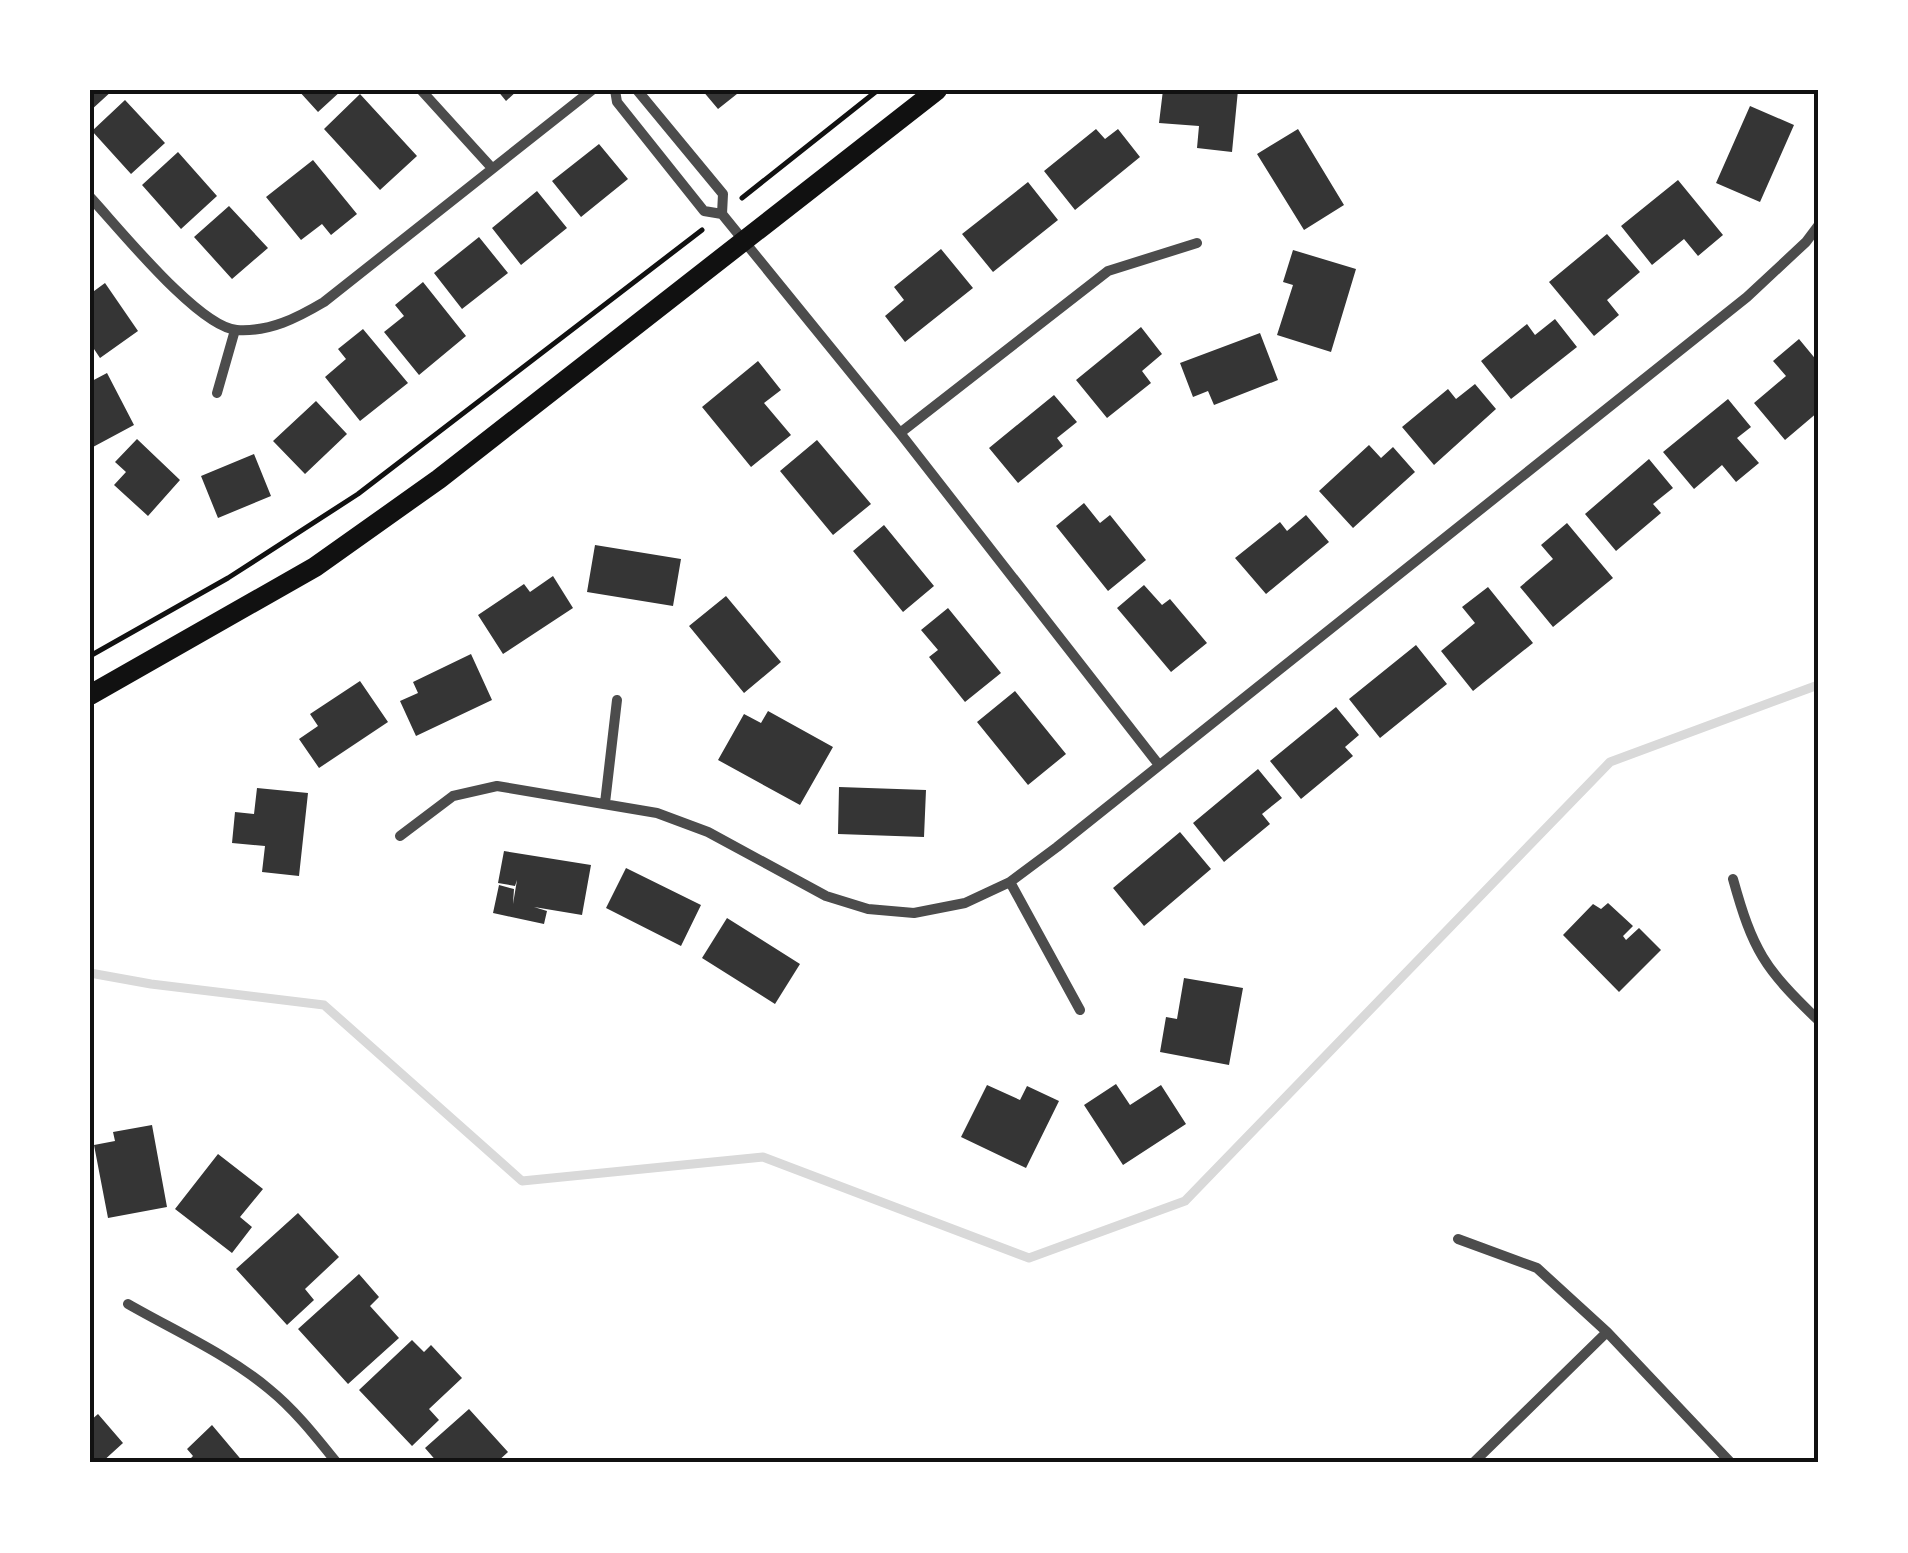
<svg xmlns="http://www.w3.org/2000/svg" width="1908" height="1553" viewBox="0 0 1908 1553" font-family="Karla,sans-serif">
  <rect width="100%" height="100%" fill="#fff"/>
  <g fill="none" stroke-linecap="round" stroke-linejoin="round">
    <path stroke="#d9d9d9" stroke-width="9" d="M90,973L151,984L324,1005L522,1181L763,1157L1029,1258L1185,1201L1610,762L1818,685"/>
  </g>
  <path fill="#353535" d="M90,90H113L90,111Z
    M298,90H342L318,112Z
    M497,90H518L506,101Z
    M702,90H742L718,109Z
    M1163,90H1238L1232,152L1197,148L1199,126L1159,123Z
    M360,94L417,156L380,190L324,129Z
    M125,100L165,143L131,174L92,131Z
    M1750,106L1794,125L1760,202L1716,183Z
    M1096,129L1105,139L1118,129L1140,157L1075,210L1044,171Z
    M1298,129L1344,205L1304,230L1257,154Z
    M599,144L628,179L581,217L552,181Z
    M178,152L217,196L181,229L142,185Z
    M313,160L357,214L331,235L322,224L301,240L266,197Z
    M1678,180L1723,235L1698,256L1684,239L1652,265L1621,226Z
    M1028,182L1058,220L993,272L962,234Z
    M537,191L567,228L521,265L492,228Z
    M229,206L268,248L232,279L194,237Z
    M1607,234L1640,272L1607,300L1619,315L1594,336L1549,282Z
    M479,237L508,273L462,309L434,273Z
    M941,249L973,288L905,342L885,316L904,300L894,287Z
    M1293,250L1356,269L1331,352L1277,335L1293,285L1283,282Z
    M423,282L466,336L419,375L384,332L404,316L395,305Z
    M105,283L138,331L100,358L90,343V294Z
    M1555,319L1577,347L1511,399L1481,361L1527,324L1535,335Z
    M1141,327L1162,354L1142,371L1151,383L1107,418L1076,380Z
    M363,329L408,383L360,421L325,377L346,359L338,349Z
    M1260,333L1278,380L1214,405L1208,391L1193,397L1180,363Z
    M1799,339L1818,362V412L1785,440L1754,403L1786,376L1773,361Z
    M758,361L781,390L764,403L791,435L751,467L702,407Z
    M107,373L134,425L93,447L90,441V382Z
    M1475,384L1496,409L1434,465L1402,427L1448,389L1456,399Z
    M1054,395L1077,422L1057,438L1063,446L1018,483L989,448Z
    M1728,399L1751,427L1737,438L1759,463L1736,482L1722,465L1694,489L1663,452Z
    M316,401L347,434L305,474L273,441Z
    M137,439L180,480L148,516L114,485L126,472L115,462Z
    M817,440L871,504L833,535L780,471Z
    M1369,445L1381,458L1393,447L1415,472L1353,528L1319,491Z
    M254,454L271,496L218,518L201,476Z
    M1649,459L1673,488L1653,504L1661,513L1616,551L1585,514Z
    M1084,503L1100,523L1110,515L1146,560L1108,591L1056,526Z
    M1306,515L1329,542L1266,594L1235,558L1280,522L1287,531Z
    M1567,523L1613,578L1553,627L1520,587L1553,559L1541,545Z
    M884,525L934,586L903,612L853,551Z
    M595,545L681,559L673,606L587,592Z
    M553,576L573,608L503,654L478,615L524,584L530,592Z
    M1144,585L1162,605L1170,599L1207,643L1171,672L1117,608Z
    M1488,587L1533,643L1473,691L1441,651L1475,623L1462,607Z
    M726,596L781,662L744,693L689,626Z
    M948,608L1001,673L965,702L929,657L938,650L921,630Z
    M1416,645L1447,684L1380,738L1349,699Z
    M471,654L492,700L416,736L400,701L418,693L413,682Z
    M360,681L388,722L319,768L299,739L318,726L310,714Z
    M1015,691L1066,754L1028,785L977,722Z
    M1336,707L1359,735L1345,747L1353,756L1301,799L1270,761Z
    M768,711L833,747L800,805L718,760L744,714L761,723Z
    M1258,769L1282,798L1262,814L1270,824L1224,862L1193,823Z
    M839,787L926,790L924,837L838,834Z
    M257,788L308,793L299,876L262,872L265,846L232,843L235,812L254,814Z
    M1180,832L1211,869L1144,926L1113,888Z
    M504,851L591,865L582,915L534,907L547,911L544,924L493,913L499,885L514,889L513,904L517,880L515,886L498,883Z
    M626,868L701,905L681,946L606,908Z
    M1608,903L1633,926L1623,936L1626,940L1639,928L1661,950L1619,992L1563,935L1593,904L1601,909Z
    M727,918L800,964L775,1004L702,958Z
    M1184,978L1243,988L1229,1065L1160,1052L1166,1017L1177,1019Z
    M1116,1084L1130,1105L1161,1085L1186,1124L1123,1165L1084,1105Z
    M987,1085L1020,1100L1027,1086L1059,1101L1026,1168L961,1137Z
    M152,1125L167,1207L108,1218L94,1145L115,1141L113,1132Z
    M218,1154L263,1189L240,1217L252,1227L232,1253L175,1209Z
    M298,1213L339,1257L305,1289L314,1300L287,1325L236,1269Z
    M359,1274L379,1297L370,1306L399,1338L348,1384L298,1329Z
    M412,1340L424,1352L431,1345L462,1378L429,1409L439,1420L412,1446L359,1390Z
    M469,1409L508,1452L496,1463H438L425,1448Z
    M98,1414L123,1443L101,1463H90V1421Z
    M212,1425L244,1463H186L193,1456L187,1449Z"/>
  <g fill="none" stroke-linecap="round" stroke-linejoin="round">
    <path stroke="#111" stroke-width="5" d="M742,198L878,90
      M90,656L228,578L358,494L702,230"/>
    <path stroke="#4c4c4c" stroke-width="10" d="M421,90L491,167
      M615,90L617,102L704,211L722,214
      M637,90L723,194L722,214L900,433L1159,765
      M90,197C118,227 199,328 237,330C270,332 297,318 324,302L592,90
      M217,393L235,330
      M900,433L1108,271L1197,243
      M605,803L617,700
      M400,836L453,796L497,786L657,813L708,832L826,896L868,909L914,913L965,903L1010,882L1057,847L1747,297L1806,242L1818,226
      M1733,879C1753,951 1764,968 1818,1020
      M1010,882L1080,1010
      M1458,1239L1537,1268L1607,1332L1731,1463
      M128,1304C175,1331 227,1354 269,1389C295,1410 316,1437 337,1463
      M1473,1463L1607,1332"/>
    <path stroke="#111" stroke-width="20" d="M90,695L315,567L439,479L937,90"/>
  </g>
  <rect width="1908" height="1553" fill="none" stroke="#ffffff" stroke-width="185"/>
  <rect x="92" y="92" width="1724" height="1368" fill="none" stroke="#111" stroke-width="4"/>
</svg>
